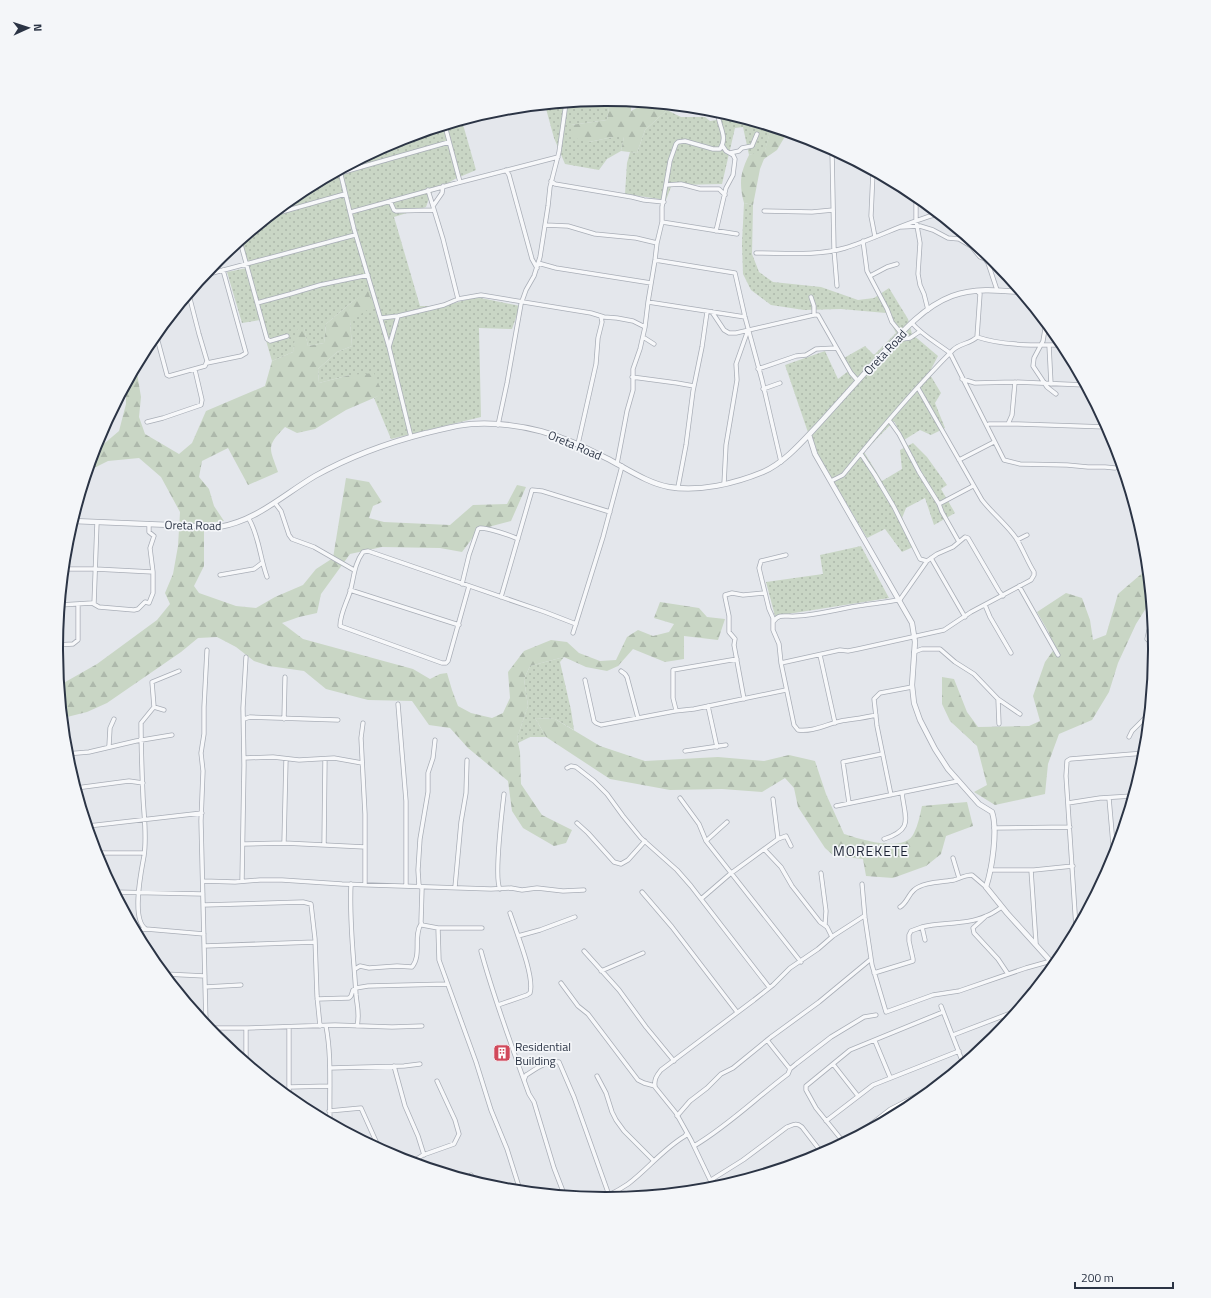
<svg xmlns="http://www.w3.org/2000/svg" width="1211" height="1298" viewBox="0 0 1211 1298" font-family="'Titillium Web',sans-serif">
  <defs>
    <pattern id="grass-dots" width="8" height="8" patternUnits="userSpaceOnUse"><rect width="8" height="8" fill="#c9d6c5"/><path d="M2 2h.1M6 6h.1" fill="none" stroke="#adb8ab" stroke-width="1.8" stroke-linecap="round"/></pattern>
    <pattern id="forest-firs" width="22" height="20" patternUnits="userSpaceOnUse"><rect width="22" height="20" fill="#c9d6c5"/><path d="M5 1l3.5 6h-7zM16 11l3.5 6h-7z" fill="#adb8ab"/></pattern>
  </defs>
  <rect width="100%" height="100%" fill="#e4e7ec"/>
  <path fill="url(#grass-dots)" d="M606,100H610L607,120L571,125L589,142L613,137H624L621,151L607,159L599,170L565,164L554,138L545,105Z
    M667,110L681,117H705L710,121L735,117L771,128L765,151L749,155L743,127L735,128L722,184L677,185L671,187L666,200L625,194L627,163L630,152L637,153L645,130Z
    M462,121L476,170L455,179L431,193L426,207L394,217L420,306H444L476,297L520,306L512,329L479,328L481,417L391,439L374,398L383,393L350,375L319,383L318,369L337,352L352,346L350,321L368,292L352,302L326,324L324,343L308,346L304,328L297,330L293,352L272,361L260,320L242,323L227,272L247,268L239,242L300,192L395,141Z
    M744,203L753,205L752,254L759,272L773,282L821,287L858,300L874,298L889,288L908,319L912,334L938,356L929,373L941,393L935,403L945,428L931,435L920,430L904,440L894,421L864,452L882,481L902,469L900,450L913,443L927,457L947,485L941,489L955,513L934,525L925,498L906,508L902,518L915,546L902,552L885,529L867,538L813,447L785,365L825,351L838,379L851,369L844,358L865,346L874,355L896,333L886,313L841,309L804,310L771,305L751,290L743,274L742,243Z
    M861,546L889,598L775,616L766,582L823,574L820,555Z
    M564,657L560,662L571,710L574,730L555,719L535,718L546,737H530L518,743L517,738L528,706L524,679L530,666Z"/>
  <path fill="url(#forest-firs)" d="M610,100L631,102V111L646,103L667,106V110L645,130L637,153L621,151L624,137H613L589,142L571,137V125L607,120Z
    M771,128L787,133L777,150L764,159L760,169L753,205L744,203C739,184 740,173 749,155L765,150Z
    M368,291L373,306L350,321L352,346L337,352L318,369L319,383L350,375L374,373L383,394L346,410L315,429L297,433L285,427C265,447 270,448 278,472L248,485L228,448L202,461L199,477L209,489L214,506L224,521L204,523V566L194,586L199,593L236,606L256,608L275,597L303,585L316,569L333,558L346,478L369,482L382,502L373,506L369,518L384,522L450,525L473,505L507,504L517,485L526,487L511,521L492,526L477,532L462,552L440,548L382,547L350,554L321,594L317,613L299,617L282,623L303,639L413,669L430,679L440,674L447,673L452,690L458,706L471,713L492,718L503,713L510,698L508,672L524,651L551,640L567,642L579,653L600,661L616,660L627,637L638,630L653,636L669,632L674,624L654,618L660,602L699,608L707,617L725,619L718,640L684,636V659L665,662L633,649L618,666L607,671L586,667L564,657L530,666L524,679L528,706L517,738L520,752L521,784L542,815L572,830L566,843L554,846L523,828L512,811L508,781L468,748L450,728L429,725L412,701L368,700L326,689L304,671L269,666L254,661L236,647L217,637L198,638L181,652L107,703L87,712L63,718L60,685L97,664L157,620L170,604L165,593L173,574L178,546L180,512L161,477L139,458L108,461L88,471L95,449L99,448L119,431L126,404V386L136,367L141,397L139,417L145,434L179,454L192,443L206,411L265,386L272,361L293,352L296,330L304,327L308,346L324,343L326,324L352,302Z
    M1147,569L1150,602L1136,624L1118,663L1109,692L1092,720L1059,734L1048,764L1045,794L995,805L974,792L987,785L977,746L950,721L942,704V677L954,679L967,712L978,727L1029,726L1040,721L1033,696L1045,662L1055,648L1049,633L1037,612L1066,593L1082,598L1090,620L1093,640L1106,635L1118,594Z
    M535,718L555,719L600,746L645,761L718,757L764,761L789,755L815,761L826,794L844,834C860,839 905,854 914,833C918,825 920,815 922,806L967,802L973,826L946,836L941,854L926,866L893,878L866,876L863,859L834,856L825,848L798,807L794,788L785,778L762,792L722,789L670,790L610,779L546,737Z"/>
  <g fill="none" stroke-linecap="round" stroke-linejoin="round">
    <defs>
      <path id="minor" d="M445,126L460,182
        M832,150L834,250L837,286
        M730,153L739,151L742,148L752,146L757,134
        M506,170L509,175L532,259L537,268
        M340,171L354,229L389,347L411,437
        M873,172L871,216L875,237
        M340,173L449,142
        M551,181L555,184L632,197L644,200L664,202
        M666,185L681,184L700,189H719L725,195
        M428,190L443,239L458,299
        M916,197V220L920,243L918,274L920,285L924,294L928,310
        M390,201L394,210L396,211L434,210
        M433,206L442,193L443,186
        M764,211L812,212L833,210
        M351,212L453,184L558,157
        M274,214L345,194
        M662,222L737,234
        M545,225L568,226L595,234L636,238L657,243
        M901,227L920,226L933,230L948,238L959,239L971,246L980,257L985,259L988,263L997,290
        M716,231L726,188L733,175L735,159L733,155L726,151L722,145
        M240,241L267,339L270,341L287,336
        M863,241L867,271L887,309L892,322L901,333
        M756,253C785,253 818,256 845,248C877,238 906,222 938,214
        M655,260L735,273L745,317L762,380L781,462
        M986,260L992,258
        M538,263L556,268L651,283
        M205,275L355,235
        M870,276L887,267L897,264
        M811,297L814,306V315
        M648,302L745,317
        M257,303L290,294L320,285L368,275
        M712,312L724,330L729,333H736L814,315H818L851,373L858,381
        M381,318L398,316L444,305L458,299L481,295L591,313L604,317L617,318L633,321L645,327
        M912,323C922,335 937,343 950,353L1004,460L1020,464L1067,465L1088,467H1105L1115,468
        M1046,323L1043,341L1034,358L1033,366L1047,387L1056,394
        M156,334L167,375L169,376L205,366L207,361L199,334L189,295
        M643,337L654,344
        M977,337C1004,346 1035,345 1063,345
        M895,340L910,338L919,332
        M1049,345L1051,384
        M389,347L398,316
        M207,363L241,356L246,353L223,270
        M758,369L796,356L806,355L816,349L836,348
        M632,377L677,383L694,386
        M962,379L975,383L1015,382L1085,385
        M763,389L780,383
        M889,420L899,434L919,472L939,504
        M147,422L163,418L201,405L202,400L195,370
        M989,424H1018L1107,427
        M1008,424L1012,415L1015,382
        M498,425L507,383L521,304L526,290L534,276L540,257L548,206L550,187L559,152L566,103
        M578,444L596,364L598,338L602,322L601,317
        M861,454L875,475L894,507L920,559L927,561
        M959,460L994,442
        M617,464L627,411L633,390V369L640,349L645,327L648,302L655,260L657,243L662,222V207L670,161L676,144L678,142L685,141L713,149H720C729,136 717,124 718,112
        M831,481L843,475C878,432 914,389 953,350C960,343 970,344 977,337L980,294L977,291
        M724,484L726,445L737,380L736,364L748,330
        M678,487L686,445L693,391L702,347L707,312
        M275,503L281,511L289,535L292,539L314,547L354,570
        M249,519C259,536 260,558 267,577
        M1017,540L1027,535
        M959,542L942,512L939,504L973,486
        M786,555L761,561L759,568L769,609L773,618V630L779,644L781,663L794,725L798,730C813,732 827,724 841,721C853,719 864,718 876,715
        M931,558L965,617
        M64,569H95L153,572
        M220,575L254,569L262,563
        M462,584L469,555L478,529L480,528C488,528 510,535 518,539
        M469,586L448,661L446,663H442L340,626C340,614 347,602 350,592C354,578 354,564 363,552L368,551L545,612L576,624
        M1019,586L1058,655
        M350,590L459,625
        M501,597L532,490L542,491L610,512
        M899,601L927,561L937,554L953,547L965,537L968,538L999,591L1003,596
        M94,604L97,522
        M60,605L92,603L99,607L134,610L138,609L145,602L149,603L153,593V572L150,548L154,536L149,532V524
        M985,605L990,617L1011,653
        M774,621C779,613 787,617 796,616C819,615 841,608 864,605C876,603 887,602 898,600
        M1149,630L1147,639L1155,647
        M573,633L603,537L622,466
        M56,645L73,644L78,640V604
        M914,652L922,649H940L955,662L974,674L998,699L1020,714
        M820,655L835,723
        M781,663L840,650L848,651L858,649L944,630L971,612L1031,580L1034,575V572C1027,561 1023,549 1016,538C1006,524 993,514 982,500L918,388
        M179,671L152,682L154,707L141,723C141,748 142,773 143,797C144,817 147,836 144,856C141,872 131,920 146,929L204,934
        M621,671L625,674L627,677L638,718
        M585,680L594,721L596,723L601,725L675,711L694,709L786,690
        M744,699L734,645L735,639L729,632V616L725,597V595L732,593L743,595L765,593
        M998,699L999,724
        M398,704L406,801V886
        M708,706L717,747
        M154,707L164,710
        M676,710L673,698V670L737,659
        M244,719L250,717L338,720
        M284,719L285,677
        M1143,720L1147,725
        M363,723L361,738L365,814V884
        M1129,737L1132,731L1149,714
        M109,746L110,728L114,719
        M685,751L726,745
        M66,754L89,752L136,741L172,735
        M244,758L273,757L299,760L334,758L362,763
        M567,768L571,766L576,767L594,781L607,794L623,816L641,838L677,870L691,886L769,987
        M76,788L129,781L143,783
        M891,795L877,726L874,699L880,693L912,687
        M680,798L699,824L706,841L801,962
        M1109,798L1114,856
        M773,799L778,839
        M849,803L843,762L882,754
        M1068,803L1100,798L1132,796
        M836,806L958,781
        M577,823L588,833L614,862L621,864L628,860L645,841
        M88,826L202,813
        M994,828L1070,827
        M884,839C914,829 905,819 902,793
        M706,841L727,822
        M284,843L286,759
        M244,844L284,843L365,847
        M324,845L325,759
        M764,849L781,867L792,886L820,922L827,927L832,937
        M96,853H144
        M953,858L959,878
        M990,870H1034L1073,866
        M1031,870L1036,943
        M821,873L826,911L825,925
        M203,881L235,882L260,880H282L342,884L491,889L511,888L522,890L537,888L563,891L584,890
        M242,881L244,765L243,708L246,657
        M351,884C349,921 354,958 356,995C357,1006 360,1014 357,1026
        M862,884L865,918L872,965L886,1012L933,995L959,991L1026,968L1051,961
        M419,886L418,870L420,839L428,792V773L433,758L435,740
        M420,886L422,889L421,922L422,925L438,928H482
        M455,887L461,822L466,793L467,760
        M500,889C494,879 502,811 504,794
        M115,892L203,894
        M642,892L672,927L737,1012
        M701,899L730,874L778,839L786,836L791,846
        M203,905L303,902L311,904L315,939L317,996L320,1026
        M900,907C907,903 908,895 914,890C922,882 943,882 954,880C960,878 966,875 972,875L986,887
        M985,917L973,928L974,933L998,959L1008,974
        M438,928L439,960L476,1062L491,1110L507,1149L520,1190
        M1076,928L1066,776L1067,761L1070,759L1145,753
        M136,930L146,929
        M518,936L540,930L575,917
        M925,940L922,927C942,922 967,925 986,916C992,914 997,910 1002,907
        M204,946L315,942
        M481,951C494,999 512,1047 529,1094L534,1102L554,1168L564,1194
        M584,951L619,990L646,1027L674,1061
        M355,969L360,966L369,968L397,966L412,967C422,955 413,936 421,924
        M601,971L643,953
        M874,973L913,961V959L909,941V935L911,931L922,927
        M165,974L205,976
        M561,983L578,1006L588,1014L638,1080L644,1083L655,1086
        M205,987L241,985
        M356,988L368,986L447,984
        M317,999L349,998L351,996L353,990L356,989
        M498,1005L527,995L530,993C535,977 516,931 510,913
        M941,1006L963,1063
        M199,1015L206,1016
        M206,1024L201,821L203,771L201,753L204,734V707L207,650
        M326,1026C332,1058 329,1089 330,1122
        M209,1028H248L335,1025L392,1027L422,1026
        M246,1028V1062
        M953,1035L1016,1011
        M767,1040L790,1069
        M875,1041L890,1077
        M833,1064L858,1096
        M394,1066L405,1106L418,1136L424,1155
        M330,1068L404,1066L420,1064
        M597,1076L606,1093L612,1112L616,1120L624,1131L653,1160
        M524,1080L526,1075C536,1069 547,1060 559,1062L574,1097L610,1198
        M289,1087L330,1086
        M289,1097V1027
        M909,1100L911,1106
        M329,1111L361,1108L379,1148
        M677,1116L690,1101L707,1088L721,1074L733,1068L771,1037L819,1002L871,959
        M826,1121L873,1085L959,1051
        M846,1141L841,1139L816,1108L806,1090V1086L850,1050L943,1012
        M694,1146C728,1126 756,1098 788,1074L790,1069L796,1064L831,1037L864,1017L876,1015
        M412,1162L423,1155L454,1144L459,1134L455,1120L437,1081
        M471,1175L473,1180
        M711,1180L743,1160L787,1127C793,1125 796,1122 802,1127L822,1153
        M714,1188L691,1140L676,1113L655,1087C654,1080 656,1076 661,1070L754,1000L773,985L790,968L818,949L833,936L864,916
        M609,1195C615,1192 622,1188 628,1184C648,1169 663,1149 685,1136L687,1133"/>
      <path id="tertiary" d="M809,435L815,454L912,623L915,642L912,685L914,703L920,720L935,749L948,769L979,804L992,812C998,830 992,869 986,887L1007,913L1054,965
        M73,521L219,527C256,521 283,495 315,476C349,457 387,443 426,433C440,430 456,425 471,424C522,421 562,435 606,458C626,468 647,483 669,487C699,492 734,484 763,472C784,463 802,442 818,425C836,405 855,384 873,364C896,339 920,308 952,296C974,288 997,290 1020,292"/>
      <path id="secondary" d="M864,1131L891,1110L928,1091"/>
    </defs>
    <use href="#minor" stroke="#a9aeb7" stroke-width="5"/>
    <use href="#tertiary" stroke="#a9aeb7" stroke-width="6"/>
    <use href="#secondary" stroke="#a9aeb7" stroke-width="7"/>
    <use href="#minor" stroke="#f7f8fa" stroke-width="3.5"/>
    <use href="#tertiary" stroke="#f7f8fa" stroke-width="4.5"/>
    <use href="#secondary" stroke="#fff" stroke-width="5.5"/>
  </g>
  <defs>
    <symbol id="building-square" viewBox="-11 -11 22 22"><rect x="-9" y="-9" width="18" height="18" rx="4" fill="#d1495b" stroke="#f4f6f9"/><path d="M-4-6H4V6H1V3H-1V6H-4ZM-2.5-4.3h1.7v1.8h-1.7ZM.8-4.3h1.7v1.8H.8ZM-2.5-1h1.7V.8h-1.7ZM.8-1h1.7V.8H.8Z" fill="#fff"/></symbol>
  </defs>
  <g fill-rule="evenodd">
    <use href="#building-square" x="492" y="1043" width="20" height="20"/>
  </g>
  <g text-anchor="middle" dominant-baseline="central" stroke-width="3.5" stroke-linejoin="round" paint-order="stroke">
    <g font-size="12" fill="#2b3445" stroke="#f4f6f9">
      <text transform="translate(885 352) rotate(-47)">Oreta Road</text>
      <text transform="translate(575 445) rotate(23)">Oreta Road</text>
      <text transform="translate(193 525) rotate(1)">Oreta Road</text>
    </g>
    <g font-size="12" fill="#2b3445" stroke="#f4f6f9" text-anchor="start">
      <text x="515" y="1046">Residential<tspan x="515" dy="14">Building</tspan></text>
    </g>
    <g font-size="14" letter-spacing="1" fill="#1d2536" stroke="#f4f6f9">
      <text x="871" y="850">MOREKETE</text>
    </g>
  </g>
  <path d="M0 0H1211V1298H0ZM605 106H606A542 542 0 0 1 1148 648V650A542 542 0 0 1 606 1192H605A542 542 0 0 1 63 650V648A542 542 0 0 1 605 106Z" fill="#f4f6f9" fill-rule="evenodd"/>
  <path fill="none" stroke="#2b3445" stroke-width="2" d="M605 106H606A542 542 0 0 1 1148 648V650A542 542 0 0 1 606 1192H605A542 542 0 0 1 63 650V648A542 542 0 0 1 605 106Z"/>
  <g transform="translate(28 28) rotate(87)" stroke="#f4f6f9" stroke-width="3" paint-order="stroke">
  <path d="M0-3L7 15L0 10L-7 15Z" fill="#2b3445"/>
  <text y="-6" font-size="11" font-weight="bold" text-anchor="middle" fill="#2b3445">N</text>
  </g>
  <path d="M1075 1282v6h98v-6" fill="none" stroke="#2b3445" stroke-width="2"/>
  <text x="1081" y="1282" font-size="12" fill="#2b3445" stroke="#f4f6f9" stroke-width="3" paint-order="stroke">200 m</text>
</svg>
